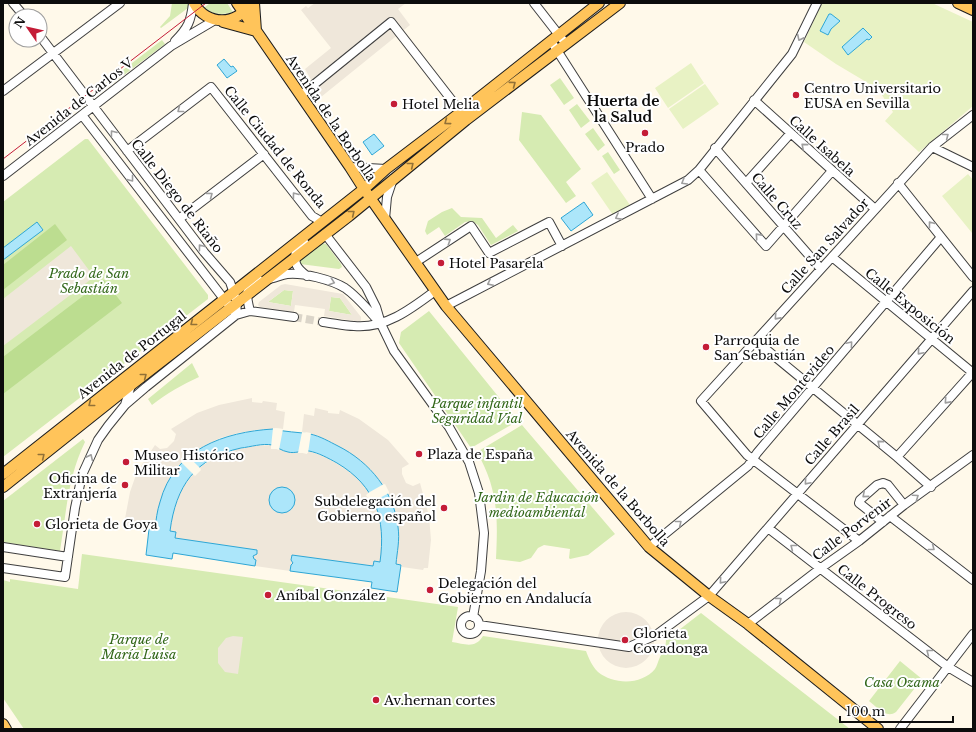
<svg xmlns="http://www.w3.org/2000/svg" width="976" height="732" viewBox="0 0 976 732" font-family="'Libre Baskerville',serif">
  <rect width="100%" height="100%" fill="#fff9ea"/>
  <path fill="#d6ebb2" d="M172,3H188V8L161,28L160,27L170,16Z
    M210,3H227L233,12C222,15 213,15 204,8Z
    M162,40L165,44L100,93L97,90Z
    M560,78L574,98L564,105L550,85Z
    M577,104L590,121L581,128L569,110Z
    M522,112L541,115L581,169L566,182L576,196L566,203L519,140Z
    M593,128L605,145L598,151L585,134Z
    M85,139H88L208,295V299L3,457V202Z
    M608,152L620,170L614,174L602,156Z
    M452,208L461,217L482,218L496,238L513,225L518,231L491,245L478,225L472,221L465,222L445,236L439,227L427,235L425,231L428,221L442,212Z
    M321,243L326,244L341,264L342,267L339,269L300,264L299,261Z
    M284,290L293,291L291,306L268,302Z
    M331,297L340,298L352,315L329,311Z
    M429,311L518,421L471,448L399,343L401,332Z
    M192,363L199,377C182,385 167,393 152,405L148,399Z
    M522,425L615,534L588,555L570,559L569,558L570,549L544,545L538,548L531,558L520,562L496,559C498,517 498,489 477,452Z
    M83,439L85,442C68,476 66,514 60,551L3,542V501Z
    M82,554L458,607L452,642C465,644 475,649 483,636L586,651C589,659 592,666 598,672C614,685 642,685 655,669C657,666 658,661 660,657C663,652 666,647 666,640L701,613L850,729H24L3,698V580L10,582V579L78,589Z
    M900,661L922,679L896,712C886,719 877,707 869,701Z"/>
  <path fill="#bcdd90" d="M55,224L67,240L3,290V265Z
    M104,280L122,303L3,394V357Z"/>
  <path fill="#e8f2c4" d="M822,3H932L973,22V106L919,152L885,121L893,112L878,89L836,64L804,42Z
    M691,63L704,83L668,108L655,88Z
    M705,84L719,104L683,129L669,109Z
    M607,172L630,205L613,215L591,183Z
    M968,174L973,180V232L972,233L942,196Z"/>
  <path fill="#efe7da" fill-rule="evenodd" d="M315,3H406L398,9L410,25L321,97L305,69L331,48L301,10L306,6L308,8Z
    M71,246L94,277L3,346V299Z
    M285,284L343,294L361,317V320L360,322L324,316L325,309L295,305L294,312L260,307L258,305L259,302L281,285ZM284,290L293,291L291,306L268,302ZM331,297L340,298L352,315L329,311Z
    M252,398V402L262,403L263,401L277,403L276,410L285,412L283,429L274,428L273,429L255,430L238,433L220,438L204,446L189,457L187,456L181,462L182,463L171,477L163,493L160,502L155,530L149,529V531L127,528V525L124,524L130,492L137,472L155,445L160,449L167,448L174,441L176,434L171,429L197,413L219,405Z
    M315,408L328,411V413L339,414L340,410L359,419L388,440L409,464L402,468V474L406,483L413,486L420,483L429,516L431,540L428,568H424L423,570L402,567V565L396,564L398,546L395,510L388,494L389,492L385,484L383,485L372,471L328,441L311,434V433L302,432L304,414L314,416Z
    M271,445V449H280L286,452H298L307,454L308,451L326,457L347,470L360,480L370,492L366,495L371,503L374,501L379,514L382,530L383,545L380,562L373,566L292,555L291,560L293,563L291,565L290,571L255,566L256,560L253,557L257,550L175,538L170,532L172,513L181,490L193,474L195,476L201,470L199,468L215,457L233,450L255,446ZM283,487L291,490L292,509L284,513L270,505L269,501L270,496Z
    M598 640a28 28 0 1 1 56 0a28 28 0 1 1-56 0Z
    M233,636L243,637L238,674L225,672L218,663V648L226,638Z"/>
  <path fill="#ace6fa" stroke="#2ea6d5" d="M829,14H831L840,21L831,29L828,35L820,31Z
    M863,28L872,37L869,40L867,39L848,55L842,47Z
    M224,59L231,67L233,66L237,71L227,78L217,65Z
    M374,134L384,146L372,155L363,142Z
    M584,202L593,215L571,231L561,218Z
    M37,222L43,230L3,260V248Z
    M273,429C285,432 298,432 310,434C320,436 330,442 338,446C370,462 394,492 398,527C400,540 397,552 396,564L401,565L397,592L371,588L372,582L290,571L291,565L293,563L291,560L292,555L373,566L374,561L380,562C386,519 376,486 337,463C328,458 319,453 309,451C302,450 295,454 288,452C282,451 277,447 272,445C263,443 250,447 241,448C195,458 176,486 170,531L176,532L175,538L257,550V554L253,556L254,559L256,560L255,566L173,553L172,559L146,555L149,529H155C156,520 157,511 160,502C174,449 224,432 273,429Z
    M269 500a13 13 0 1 1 26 0a13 13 0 1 1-26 0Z"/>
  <path fill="#fff9ea" d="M273,428L283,429L279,450L271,447Z
    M302,432L311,433L308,453H298Z
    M188,456L201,469L194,475L181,462Z
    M384,484L389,493L372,502L368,493Z"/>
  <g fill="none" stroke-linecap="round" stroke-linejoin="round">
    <path stroke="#dbd5c9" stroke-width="8" stroke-dasharray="8 4" stroke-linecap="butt" d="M294,317L323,322"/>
    <defs>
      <path id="minor" d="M13,3L24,16
        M534,3L566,44
        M40,36L204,252L230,282L237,302L236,315
        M175,41C188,28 191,21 193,3
        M551,41L652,199
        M3,91L120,3
        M301,95L391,22L464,116
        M754,100L875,209
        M82,115L234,312
        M932,147L973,167
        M715,148L821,269
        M127,151L211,87L312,216L322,222
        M350,167L386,169
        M699,170L766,246L832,171
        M3,176L171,46L215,20
        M746,183L790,134
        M898,183L973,277
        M179,219L264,154
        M385,219L387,197L393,179
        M325,234L366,287L376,307L381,324L394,351L449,427L469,462L479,493L484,533L481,571L473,617
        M304,242L296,249C294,263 295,267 307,276
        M832,257L973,373
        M416,262L471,226L489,253L549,222L562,246
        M269,279C275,278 281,275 287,274C302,272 332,280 345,288C358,297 369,311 380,323
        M446,306L688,180L699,170L792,54L817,3
        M250,311C246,295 244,290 258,279
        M323,322C333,323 344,326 354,326C385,329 411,309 435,291
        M756,341L897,457L931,487
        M125,405L146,387L236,315L250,311L294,317
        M897,457L973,372
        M890,516L973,580
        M883,522L859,503L860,500L877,485L883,483L888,485L904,505
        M768,528L948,667L973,682
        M859,541L747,455L701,401L932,147L973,115
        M3,547L68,557
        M649,547L748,466L757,453L941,237
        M3,568L65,577L75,508L82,475L98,440L108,426L125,405L131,385
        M461 625a9 9 0 1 1 18 0a9 9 0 1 1-18 0Z
        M748,624L821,568L859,541L904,505L973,455
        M479,625L629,647L656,635L709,596L973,291
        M900,729L973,634"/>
      <path id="major" d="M194,3C206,26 238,26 250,3
        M237,3L350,167L364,189L446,306L649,547L709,596L748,624L878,729
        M254,3L256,31
        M958,3L973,10
        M223,22L256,31
        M3,474L364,189L386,169L461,112L599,3
        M3,487L131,385L349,216L466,120L620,3
        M3,724L6,729"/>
    </defs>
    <use href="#minor" stroke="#3f3f3f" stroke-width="10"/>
    <use href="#major" stroke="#1d1d1d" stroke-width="12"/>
    <use href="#minor" stroke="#fff" stroke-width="8"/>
    <use href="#major" stroke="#ffc45a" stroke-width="10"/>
    <path stroke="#c41c37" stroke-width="1" d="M3,159L206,3"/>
  </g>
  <defs><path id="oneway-chevron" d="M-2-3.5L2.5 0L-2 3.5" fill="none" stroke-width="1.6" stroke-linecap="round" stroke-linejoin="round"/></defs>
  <g stroke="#9e9e9e">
    <use href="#oneway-chevron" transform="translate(800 38) rotate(116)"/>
    <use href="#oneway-chevron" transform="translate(180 110) rotate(142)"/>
    <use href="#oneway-chevron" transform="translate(113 133) rotate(-127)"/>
    <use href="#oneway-chevron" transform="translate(946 136) rotate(-38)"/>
    <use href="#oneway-chevron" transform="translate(804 146) rotate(-139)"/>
    <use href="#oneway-chevron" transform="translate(131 179) rotate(52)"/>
    <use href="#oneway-chevron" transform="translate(684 182) rotate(150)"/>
    <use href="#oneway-chevron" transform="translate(210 195) rotate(-37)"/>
    <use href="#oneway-chevron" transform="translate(295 195) rotate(-127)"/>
    <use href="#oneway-chevron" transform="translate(618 217) rotate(152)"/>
    <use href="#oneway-chevron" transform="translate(931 224) rotate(-128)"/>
    <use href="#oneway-chevron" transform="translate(758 236) rotate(-132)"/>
    <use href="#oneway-chevron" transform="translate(448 241) rotate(-33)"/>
    <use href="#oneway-chevron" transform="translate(201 247) rotate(-128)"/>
    <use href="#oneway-chevron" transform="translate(332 282) rotate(19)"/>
    <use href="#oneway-chevron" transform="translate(490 283) rotate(153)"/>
    <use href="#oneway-chevron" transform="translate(777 317) rotate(132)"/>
    <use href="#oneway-chevron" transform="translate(850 344) rotate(-50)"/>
    <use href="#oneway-chevron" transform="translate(920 352) rotate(131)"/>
    <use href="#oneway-chevron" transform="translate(947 401) rotate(132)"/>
    <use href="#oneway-chevron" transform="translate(880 443) rotate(-140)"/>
    <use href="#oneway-chevron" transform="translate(90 457) rotate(-65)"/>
    <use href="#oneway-chevron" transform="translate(807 482) rotate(131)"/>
    <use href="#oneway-chevron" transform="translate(865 495) rotate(139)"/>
    <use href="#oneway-chevron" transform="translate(916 497) rotate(-35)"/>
    <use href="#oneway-chevron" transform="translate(679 523) rotate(-39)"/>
    <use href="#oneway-chevron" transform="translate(793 547) rotate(-142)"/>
    <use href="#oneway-chevron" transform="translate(932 548) rotate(38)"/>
    <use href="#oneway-chevron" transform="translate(722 581) rotate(131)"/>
    <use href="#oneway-chevron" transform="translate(779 600) rotate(-37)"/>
    <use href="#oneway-chevron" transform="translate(929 652) rotate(-142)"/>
  </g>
  <g stroke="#927137">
    <use href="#oneway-chevron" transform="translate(513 84) rotate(-37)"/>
    <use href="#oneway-chevron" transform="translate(447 122) rotate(143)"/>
    <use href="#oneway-chevron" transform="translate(411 165) rotate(-39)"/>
    <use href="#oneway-chevron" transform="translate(352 213) rotate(-39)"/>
    <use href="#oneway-chevron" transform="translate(193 323) rotate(142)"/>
    <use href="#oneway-chevron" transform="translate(144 376) rotate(-38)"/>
    <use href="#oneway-chevron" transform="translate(91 404) rotate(142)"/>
    <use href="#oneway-chevron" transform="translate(42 456) rotate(-39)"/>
  </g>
  <g fill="#c41c37" stroke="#fff" stroke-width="1.5">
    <circle cx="796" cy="95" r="4"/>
    <circle cx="394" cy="104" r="4"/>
    <circle cx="645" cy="133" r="4"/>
    <circle cx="441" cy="263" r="4"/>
    <circle cx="706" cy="347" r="4"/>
    <circle cx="419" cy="454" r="4"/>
    <circle cx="126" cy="462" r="4"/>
    <circle cx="125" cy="485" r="4"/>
    <circle cx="444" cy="508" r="4"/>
    <circle cx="37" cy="524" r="4"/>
    <circle cx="430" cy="590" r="4"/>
    <circle cx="268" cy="595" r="4"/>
    <circle cx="625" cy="640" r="4"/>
    <circle cx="376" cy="700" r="4"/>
  </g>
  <g text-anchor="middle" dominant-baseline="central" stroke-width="4" stroke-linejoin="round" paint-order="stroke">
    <g font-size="13" fill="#0c0c0c" stroke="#fff" text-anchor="start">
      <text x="804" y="88">Centro Universitario<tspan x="804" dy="15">EUSA en Sevilla</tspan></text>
      <text x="402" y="104">Hotel Melia</text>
      <text x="645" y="147" text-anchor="middle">Prado</text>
      <text x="449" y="263">Hotel Pasarela</text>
      <text x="714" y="340">Parroquia de<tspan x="714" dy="15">San Sebastián</tspan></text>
      <text x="427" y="454">Plaza de España</text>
      <text x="134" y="455">Museo Histórico<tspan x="134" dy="15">Militar</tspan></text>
      <text x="117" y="478" text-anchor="end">Oficina de<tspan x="117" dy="15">Extranjería</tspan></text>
      <text x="436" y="501" text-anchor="end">Subdelegación del<tspan x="436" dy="15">Gobierno español</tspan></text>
      <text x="45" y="524">Glorieta de Goya</text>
      <text x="438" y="583">Delegación del<tspan x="438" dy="15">Gobierno en Andalucía</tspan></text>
      <text x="276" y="595">Aníbal González</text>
      <text x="633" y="633">Glorieta<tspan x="633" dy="15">Covadonga</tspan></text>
      <text x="384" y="700">Av.hernan cortes</text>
    </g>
    <g font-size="13" fill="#0c0c0c" stroke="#fff">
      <text transform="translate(79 102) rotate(-38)">Avenida de Carlos V</text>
      <text transform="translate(331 118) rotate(56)">Avenida de la Borbolla</text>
      <text transform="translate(822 146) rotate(42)">Calle Isabela</text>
      <text transform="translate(275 147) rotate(51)">Calle Ciudad de Ronda</text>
      <text transform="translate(177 196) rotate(52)">Calle Diego de Riaño</text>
      <text transform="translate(777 201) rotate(49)">Calle Cruz</text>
      <text transform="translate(825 246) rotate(-48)">Calle San Salvador</text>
      <text transform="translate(910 306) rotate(39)">Calle Exposición</text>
      <text transform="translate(132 355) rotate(-38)">Avenida de Portugal</text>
      <text transform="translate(794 392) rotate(-50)">Calle Montevideo</text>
      <text transform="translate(832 435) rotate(-49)">Calle Brasil</text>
      <text transform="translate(618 488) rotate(49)">Avenida de la Borbolla</text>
      <text transform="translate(852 529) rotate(-37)">Calle Porvenir</text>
      <text transform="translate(877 597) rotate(38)">Calle Progreso</text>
    </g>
    <g font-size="13" font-style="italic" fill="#326719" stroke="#fff">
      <text x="89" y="273">Prado de San<tspan x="89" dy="15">Sebastián</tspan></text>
      <text x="477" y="403">Parque infantil<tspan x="477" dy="15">Seguridad Vial</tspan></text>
      <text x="537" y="497">Jardin de Educación<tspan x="537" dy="15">medioambiental</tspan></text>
      <text x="139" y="639">Parque de<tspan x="139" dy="15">María Luisa</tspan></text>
      <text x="902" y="682">Casa Ozama</text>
    </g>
    <g font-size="14" font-weight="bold" fill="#0c0c0c" stroke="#fff">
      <text x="623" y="101">Huerta de<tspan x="623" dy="16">la Salud</tspan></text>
    </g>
  </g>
  <rect width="976" height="732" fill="none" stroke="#0c0c0c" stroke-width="8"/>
  <g transform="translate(28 28) rotate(304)"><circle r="19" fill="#ffffff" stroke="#9e9e9e"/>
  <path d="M0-3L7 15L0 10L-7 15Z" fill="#c41c37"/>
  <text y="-6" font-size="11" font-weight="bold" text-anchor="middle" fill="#0c0c0c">N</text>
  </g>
  <path d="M840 716v6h113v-6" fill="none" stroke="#0c0c0c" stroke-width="2"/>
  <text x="846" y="716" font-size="12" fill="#0c0c0c" stroke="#ffffff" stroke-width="3" paint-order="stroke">100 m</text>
</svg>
